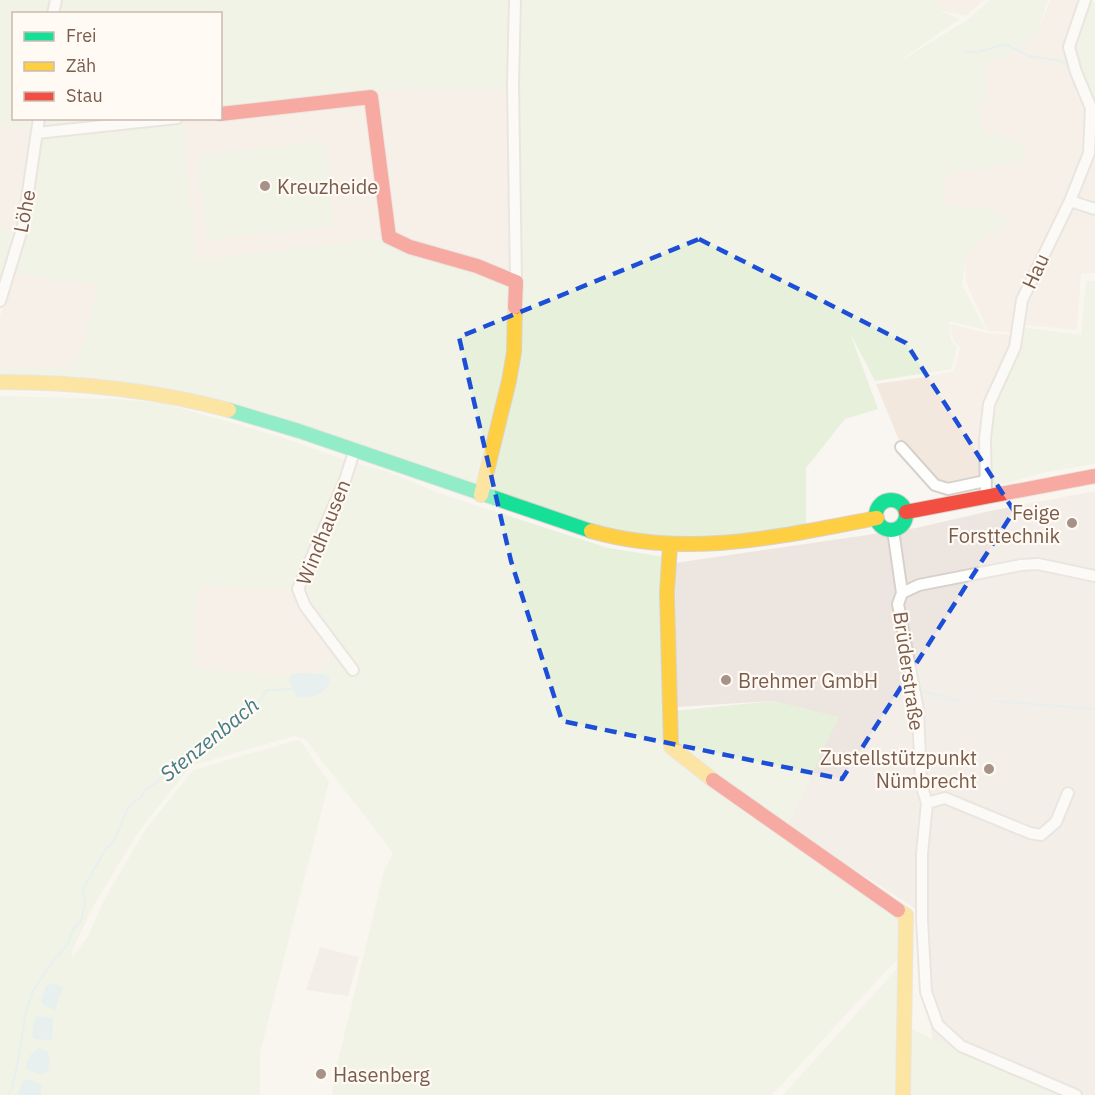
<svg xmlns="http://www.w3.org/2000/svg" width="1095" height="1095" viewBox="0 0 1095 1095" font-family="'IBM Plex Sans',sans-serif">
  <rect width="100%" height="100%" fill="#f9f5f0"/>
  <path fill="#f2e8de" d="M939,0H984L966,16L935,9Z
    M1050,0H1083L1065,49L1095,112V273L1081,274L1077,330L1016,324L1014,332L988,331L966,282L965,263L975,241L1013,222L991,210L945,205L944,180L953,173L1022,161L982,134L978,100L988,99L982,64L1008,57L1037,34Z
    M509,89L516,282L389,237L197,260L185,158L184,122L38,138L24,235L0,228V124L36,131L136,119L220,118L221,108L374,90Z
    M14,274L98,285L84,343L71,369L39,367L0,369V317Z
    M950,324L986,333L1012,335L1002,367L982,476L950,485L935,480L916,461L898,438L876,384L925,377L954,371L960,348L953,340Z
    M197,585L301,591L336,652L317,675H278L193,669Z"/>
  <path fill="#ede5e0" d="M1095,491V1095H1071L932,1039L922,913L787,826L774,701L677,707L675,563L916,528L990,511Z
    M320,947L359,957L348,996L306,990Z"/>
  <path fill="#e7f0db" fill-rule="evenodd" d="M0,0H512L509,89L374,90L221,108L220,14H14V118L37,119L36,131L0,124Z
    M516,0H939L936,9L960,19L890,67L967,20L990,0H1048L1037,34L1008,57L982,64L988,99L978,101L982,134L997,133L1027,149L1022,161L953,173L944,180L945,205L991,210L1013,222L975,241L965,263L962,285L986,330L949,321L951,340L957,347L952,369L875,381L850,333L878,409L845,419L806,468V525C759,531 711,541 664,538C603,534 547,510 490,491L514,352Z
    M1091,2H1095V104L1073,47Z
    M43,119H136L42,130Z
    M185,122V158L197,260L384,238L477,271L511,285L509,354L478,489L244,410L0,379V369L39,367L71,369L84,343L98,285L14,274L36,179L38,138Z
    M325,141L335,226L207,240L197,156Z
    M0,228L16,233L0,285Z
    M1086,281H1095V464L1042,473L996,486L990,482L993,406L1021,327L1081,335Z
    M0,396L115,399L162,403L281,437L348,461L386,471L444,495L608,548L665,557L673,711L774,701L839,717L787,826L906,915L905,954L888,969L772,1095H332L336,1069L384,871L393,853L306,740L294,736L191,766L142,827L96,901L72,951V958L88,936L104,900L145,830L193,770L297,740L301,741L329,782L260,1053V1095H41L42,1084L22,1081L18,1095H0ZM197,586L301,591L336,652L316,675H278L193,669Z
    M901,964V1095H783Z
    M910,1028L932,1039L1069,1095H910Z"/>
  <path fill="#d0e8ea" d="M299,673L323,674L329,677C332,693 309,701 296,696L289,681L291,674Z
    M52,983L63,987L55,1010L44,1006L41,1001L45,987Z
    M38,1016L53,1018L52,1038L49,1040L34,1039L32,1033L35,1017Z
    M39,1048L47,1051L50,1059L48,1071L42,1075L28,1070L25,1067L31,1054Z
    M28,1079L42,1084L41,1095H18L22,1081Z"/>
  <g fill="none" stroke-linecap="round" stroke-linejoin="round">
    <path stroke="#d0e8ea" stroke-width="2" d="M966,52H978L1006,44L1029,56L1061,61L1066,65L1069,63
      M921,692H927L962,702
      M892,697L905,694
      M995,701L1095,709
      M8,1095L12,1089L19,1055L26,1012L33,991L51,964L67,945L74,928L81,921L85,903L83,889L105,850L114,840L129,806L141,797L146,789L153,785L207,737L221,735L248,710L255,707L267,690L292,689"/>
    <defs>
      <path id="street" d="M515,0L513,84L516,282
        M53,14L56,0
        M37,133L177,118
        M1070,201L1095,209
        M0,301L23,226L39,118
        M901,447L935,485L948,489L985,481
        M986,497L985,439L989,404L1015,347L1022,300L1070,201L1089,153L1091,108L1076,72L1069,47L1085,0
        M893,530L902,593
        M353,670L305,606L298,589L345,480L355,449
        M1068,793L1056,822L1041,835L1030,833L945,798L927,803L921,784L918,710L898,604L902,593L919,585L1021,565L1038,564L1095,576
        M927,803L922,854V920L926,992L938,1025L961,1046L1076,1095"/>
      <path id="fast" d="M229,410L299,431L591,531
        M876 515a15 15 0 1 1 30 0a15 15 0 1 1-30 0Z"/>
      <path id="slow" d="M0,382C78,382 154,390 229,410
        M481,495L509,381L514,352L515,307
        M591,531C689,559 780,536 877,518
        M670,545L667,592L671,747L713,780
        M898,910L906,915L903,1095"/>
      <path id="jam" d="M220,114L371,97L389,237L410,247L477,266L516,282L515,307
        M906,512L1095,476
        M713,780L898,910"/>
    </defs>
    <use href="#street" stroke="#d7d1cb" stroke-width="14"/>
    <use href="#fast" stroke="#d9d2cb" stroke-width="16"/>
    <use href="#slow" stroke="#d9d2cb" stroke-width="16"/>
    <use href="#jam" stroke="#d9d2cb" stroke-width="16"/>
    <use href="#street" stroke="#fefefd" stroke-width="10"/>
    <use href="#fast" stroke="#16e098" stroke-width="14"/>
    <use href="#slow" stroke="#ffcf43" stroke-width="14"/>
    <use href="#jam" stroke="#f24e42" stroke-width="14"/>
  </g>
  <path d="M0 0H1095V1095H0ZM699,239L906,343L1014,511L842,779L562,721L511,561L459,337Z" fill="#f9f5f0" fill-opacity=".55" fill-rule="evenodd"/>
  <path fill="none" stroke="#1d4ed8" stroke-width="4.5" stroke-dasharray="12 8" stroke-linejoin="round" d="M699,239L906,343L1014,511L842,779L562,721L511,561L459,337Z"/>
  <g fill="#a69286" stroke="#fffaf3" stroke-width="2">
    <circle cx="265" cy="186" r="6"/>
    <circle cx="1072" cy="523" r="6"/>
    <circle cx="726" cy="680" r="6"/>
    <circle cx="989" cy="769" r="6"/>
    <circle cx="321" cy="1074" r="6"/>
  </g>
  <g text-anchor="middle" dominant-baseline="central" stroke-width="4.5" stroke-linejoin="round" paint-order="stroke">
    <g font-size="20" fill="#7a5c4d" stroke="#fffaf3" text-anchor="start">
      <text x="277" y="186">Kreuzheide</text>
      <text x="1060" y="512" text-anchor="end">Feige<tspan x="1060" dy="23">Forsttechnik</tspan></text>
      <text x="738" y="680">Brehmer GmbH</text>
      <text x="977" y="757" text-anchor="end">Zustellstützpunkt<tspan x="977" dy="23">Nümbrecht</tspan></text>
      <text x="333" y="1074">Hasenberg</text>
    </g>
    <g font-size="20" fill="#7a5c4d" stroke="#fffaf3">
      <text transform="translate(24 211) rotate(-79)">Löhe</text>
      <text transform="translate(1035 271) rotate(-65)">Hau</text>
      <text transform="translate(323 532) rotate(-68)">Windhausen</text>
      <text transform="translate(909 671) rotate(82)">Brüderstraße</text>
    </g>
    <g font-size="21" font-style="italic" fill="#437c86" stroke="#fffaf3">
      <text transform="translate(209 739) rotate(-39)">Stenzenbach</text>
    </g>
  </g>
  <rect x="12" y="12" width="210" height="108" fill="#fffaf3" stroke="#cabbb1" stroke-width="1.5"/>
  <rect x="24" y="32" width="30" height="9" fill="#16e098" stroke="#cabbb1" stroke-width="1.5"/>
  <text x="66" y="42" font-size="18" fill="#7a5c4d">Frei</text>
  <rect x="24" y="62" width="30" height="9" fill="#ffcf43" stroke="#cabbb1" stroke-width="1.5"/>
  <text x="66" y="72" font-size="18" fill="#7a5c4d">Zäh</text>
  <rect x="24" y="92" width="30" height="9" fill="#f24e42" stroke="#cabbb1" stroke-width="1.5"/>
  <text x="66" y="102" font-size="18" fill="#7a5c4d">Stau</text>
</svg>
